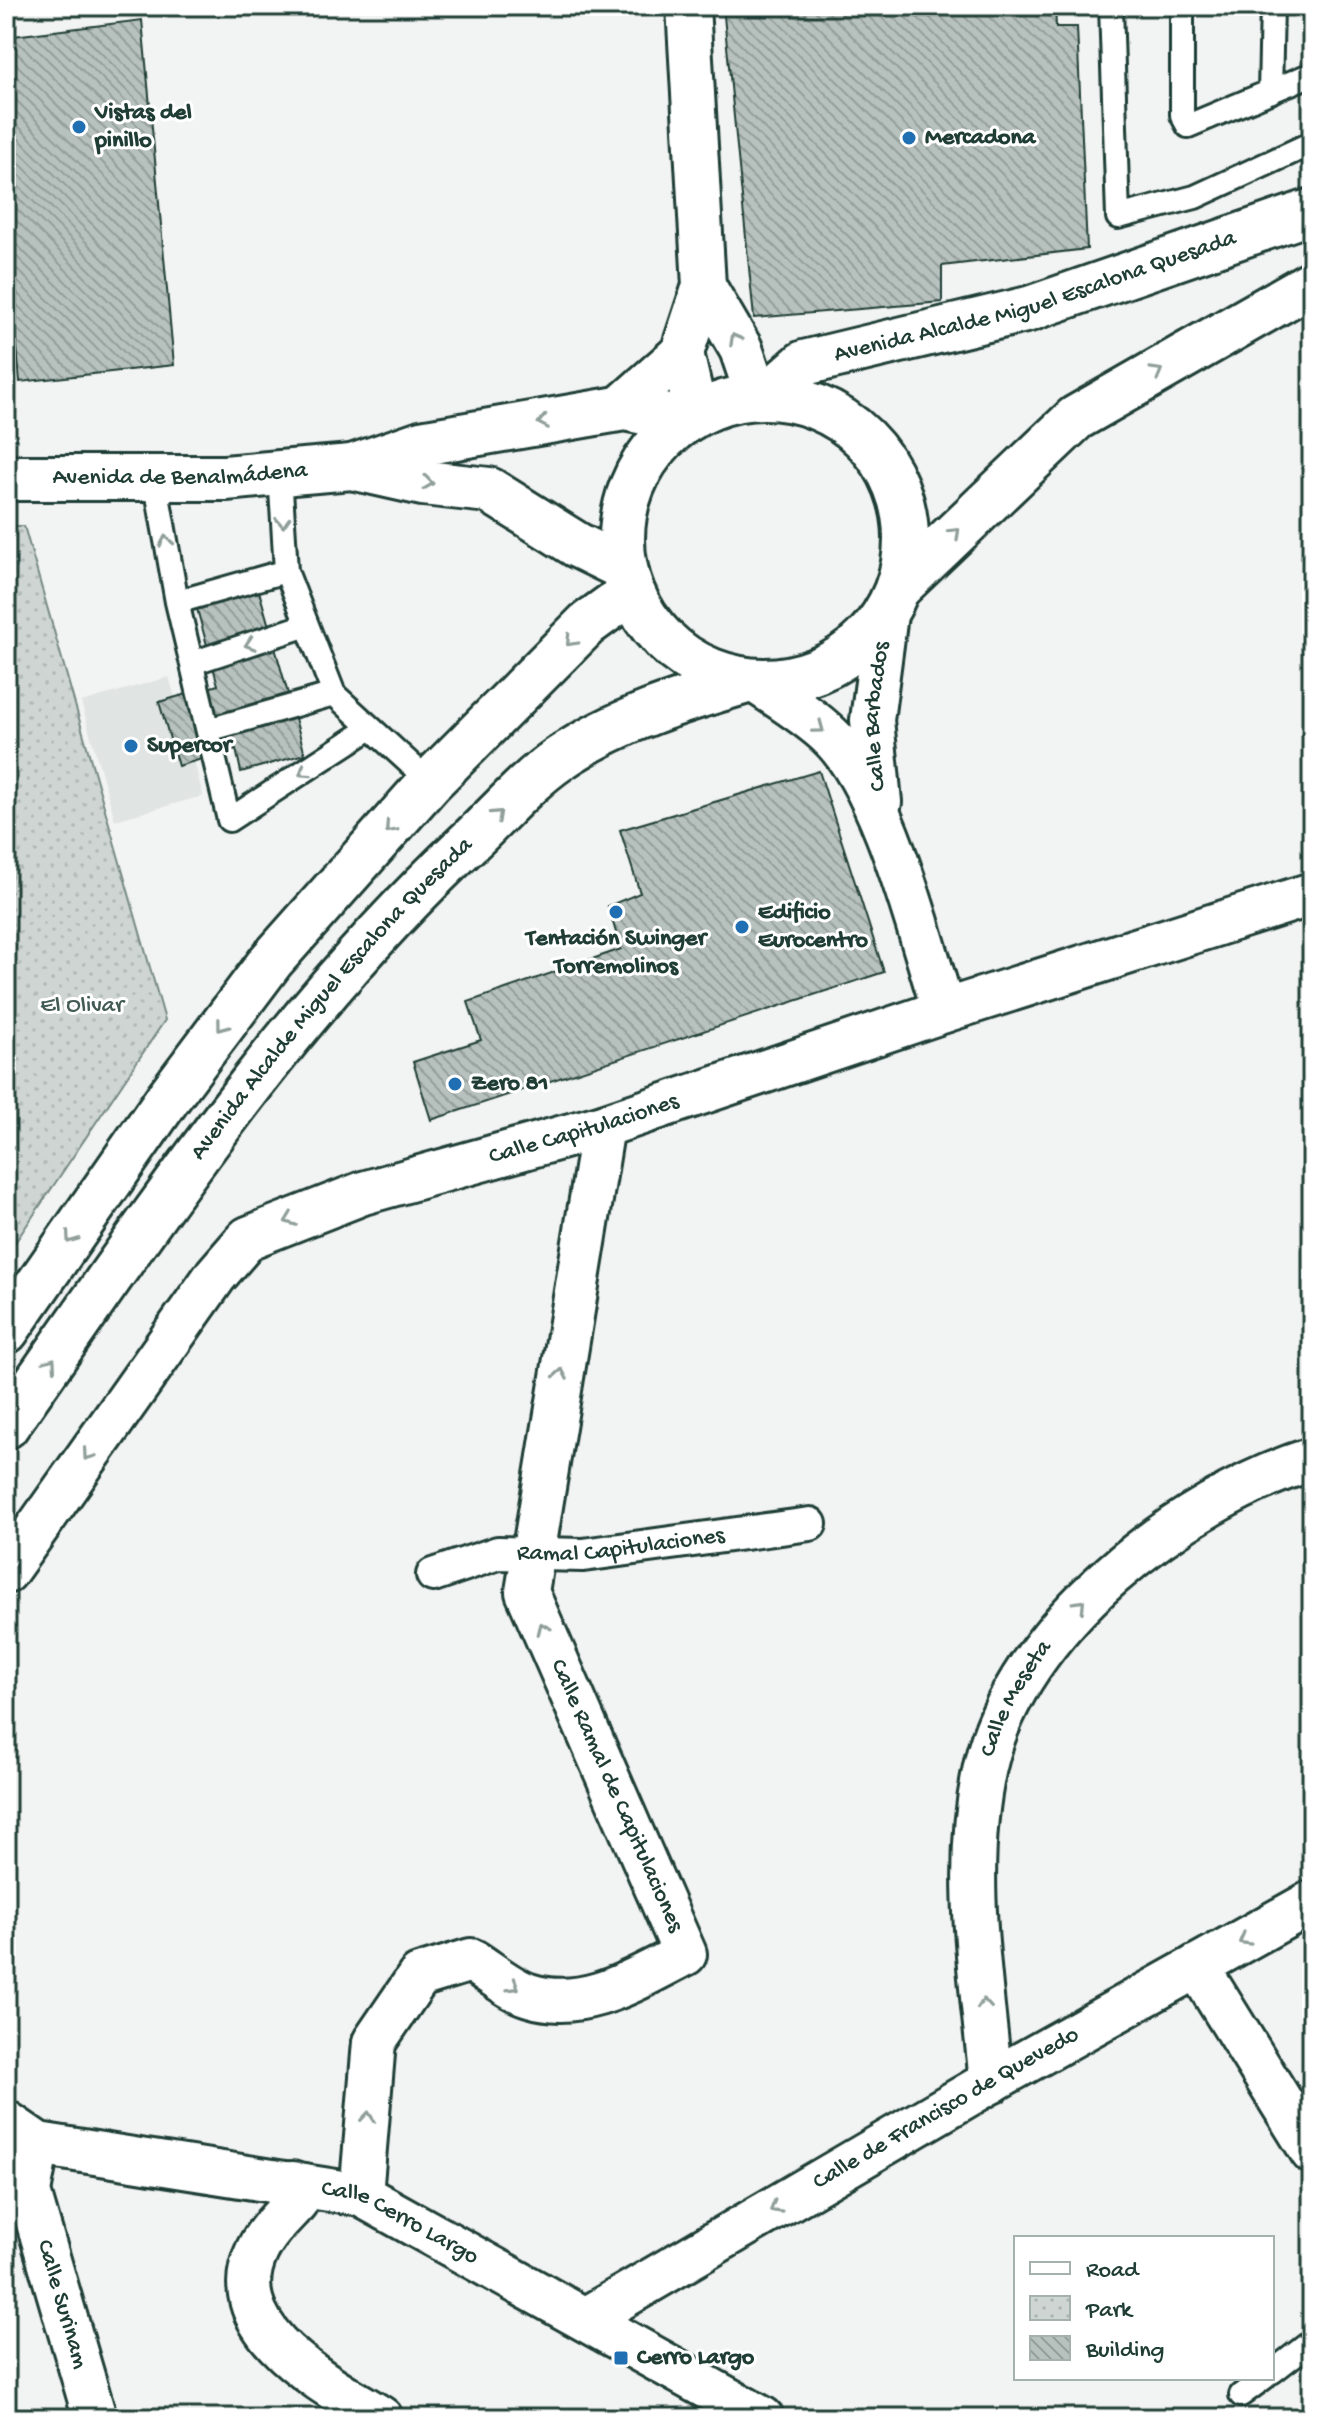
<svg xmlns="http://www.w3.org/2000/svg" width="1318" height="2424" viewBox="0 0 1318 2424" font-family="'Gochi Hand',sans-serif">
  <defs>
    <pattern id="park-dots" width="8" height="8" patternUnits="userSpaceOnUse" patternTransform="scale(2)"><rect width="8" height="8" fill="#ced5d3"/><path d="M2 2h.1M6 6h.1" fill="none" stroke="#b0b8b6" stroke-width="1.8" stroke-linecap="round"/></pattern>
    <pattern id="building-back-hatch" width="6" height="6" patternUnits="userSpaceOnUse" patternTransform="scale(2)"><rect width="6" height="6" fill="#b7c1bd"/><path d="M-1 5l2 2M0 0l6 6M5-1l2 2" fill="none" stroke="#949e9a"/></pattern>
  </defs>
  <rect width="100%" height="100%" fill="#f2f3f3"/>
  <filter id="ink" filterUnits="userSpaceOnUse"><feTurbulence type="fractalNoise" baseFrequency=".0125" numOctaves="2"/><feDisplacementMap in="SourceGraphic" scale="16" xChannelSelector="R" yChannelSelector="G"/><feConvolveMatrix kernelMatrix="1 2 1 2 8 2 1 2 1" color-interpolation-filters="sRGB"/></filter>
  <g filter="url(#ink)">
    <path fill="#e0e4e3" d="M169,677L175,697L160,703L177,765L194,761L203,796L115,820L81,702Z"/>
    <path fill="url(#park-dots)" stroke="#768984" stroke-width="2" d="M6,526H24L165,1020L6,1256Z"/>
    <path fill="url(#building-back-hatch)" stroke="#1f3d34" stroke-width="2" d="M723,6H1055L1056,27H1077L1087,249L942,266V302L754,318Z
      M142,20L174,365L20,382L6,218V37Z
      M259,591L305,754L241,772L236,749L178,766L159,702L218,685L197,609Z
      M819,771L884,972L431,1120L413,1062L481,1040L468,1002L621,949L608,906L640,893L620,830Z"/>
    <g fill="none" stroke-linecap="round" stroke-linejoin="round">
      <defs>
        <path id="service" d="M1111,6L1118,217L1195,197L1312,143
          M1182,6V115L1188,126L1312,74
          M1270,92L1272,6
          M280,473L286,571L334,694L430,782
          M155,479L177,602L229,820L369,729
          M177,602L286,571
          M192,663L307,625
          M208,730L334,694
          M1272,2372L1312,2341
          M1241,2395L1264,2378"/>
        <g id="pedestrian">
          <path id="s1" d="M433,1575L498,1553L583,1555L810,1524"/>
        </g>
        <g id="minor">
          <path d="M704,286L741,349L757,396"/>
          <path d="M682,353L696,414"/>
          <path d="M620,408L682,353L704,286L688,6"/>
          <path d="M756,682C781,699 808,715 830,736C885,788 920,938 944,1011"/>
          <path id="s2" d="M880,802L872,720L886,614"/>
          <path id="s3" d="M6,1572L216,1275L248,1238L363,1193L603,1126L944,1011L1312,894"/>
          <path d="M1197,1966L1312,2152"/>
          <path id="s4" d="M991,2082C981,1978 962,1871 985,1767C1016,1627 1181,1500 1312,1459"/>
          <path id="s5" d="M6,2122L38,2144L361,2195L762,2418"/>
          <path id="s6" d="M38,2144L29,2192L95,2418"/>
          <path d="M292,2183L296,2202C282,2217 266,2232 257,2251C219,2330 328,2385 381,2418"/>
          <path d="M361,2195L374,2042L419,1976L471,1960C488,1970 509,1989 529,1995C585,2013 637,1978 685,1954L527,1592L603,1126"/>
          <path id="s7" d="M585,2319L1002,2075L1312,1902"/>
        </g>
        <g id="secondary">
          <path d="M352,467L423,483L489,490L577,545L624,568"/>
          <path id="s8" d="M6,478H225L280,473L352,467L421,443L624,408L684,420"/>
        </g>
        <g id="primary">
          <path id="s9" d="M767,396L804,363L1029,309L1312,211"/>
          <circle cx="764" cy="539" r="142"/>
          <path d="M899,587L1076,418L1312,283"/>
          <path d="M6,1331L168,1098L271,961L430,782L587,624L631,592"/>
          <path id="s10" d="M6,1426C149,1223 287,1011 470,841C499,814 527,781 559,759C616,720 682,700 747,681"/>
        </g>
      </defs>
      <use href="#service" stroke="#1f3d34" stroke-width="28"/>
      <use href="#pedestrian" stroke="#1f3d34" stroke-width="38"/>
      <use href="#minor" stroke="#1f3d34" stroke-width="48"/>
      <use href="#secondary" stroke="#1f3d34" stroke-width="50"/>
      <use href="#primary" stroke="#1f3d34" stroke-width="50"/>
      <use href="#service" stroke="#fff" stroke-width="22"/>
      <use href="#pedestrian" stroke="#fff" stroke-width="32"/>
      <use href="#minor" stroke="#fff" stroke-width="42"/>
      <use href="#secondary" stroke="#fff" stroke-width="44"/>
      <use href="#primary" stroke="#fff" stroke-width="44"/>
    </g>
    <defs><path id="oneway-chevron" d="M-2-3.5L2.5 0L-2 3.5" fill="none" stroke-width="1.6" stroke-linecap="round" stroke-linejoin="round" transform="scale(2)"/></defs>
    <g stroke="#8f9e9a">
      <use href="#oneway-chevron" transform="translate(735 339) rotate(-119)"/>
      <use href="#oneway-chevron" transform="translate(1157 372) rotate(-30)"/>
      <use href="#oneway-chevron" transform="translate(543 422) rotate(170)"/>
      <use href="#oneway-chevron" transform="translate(428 483) rotate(8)"/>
      <use href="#oneway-chevron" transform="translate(283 522) rotate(87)"/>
      <use href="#oneway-chevron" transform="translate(955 533) rotate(-44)"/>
      <use href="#oneway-chevron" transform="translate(166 541) rotate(-100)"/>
      <use href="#oneway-chevron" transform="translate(571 641) rotate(134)"/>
      <use href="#oneway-chevron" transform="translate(250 644) rotate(162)"/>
      <use href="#oneway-chevron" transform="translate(819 728) rotate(37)"/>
      <use href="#oneway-chevron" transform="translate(304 772) rotate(147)"/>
      <use href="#oneway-chevron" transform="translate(497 815) rotate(-43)"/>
      <use href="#oneway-chevron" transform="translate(390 828) rotate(132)"/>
      <use href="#oneway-chevron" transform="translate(222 1026) rotate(127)"/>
      <use href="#oneway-chevron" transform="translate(290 1220) rotate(159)"/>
      <use href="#oneway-chevron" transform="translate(71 1238) rotate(125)"/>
      <use href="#oneway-chevron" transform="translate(51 1363) rotate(-55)"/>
      <use href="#oneway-chevron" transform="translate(561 1374) rotate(-80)"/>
      <use href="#oneway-chevron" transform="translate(88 1455) rotate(125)"/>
      <use href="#oneway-chevron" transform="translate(1080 1605) rotate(-46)"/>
      <use href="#oneway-chevron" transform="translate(543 1628) rotate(-114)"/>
      <use href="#oneway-chevron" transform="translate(1244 1940) rotate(151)"/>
      <use href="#oneway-chevron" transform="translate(514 1986) rotate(32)"/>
      <use href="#oneway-chevron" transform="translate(984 2004) rotate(-95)"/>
      <use href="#oneway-chevron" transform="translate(368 2117) rotate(-85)"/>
      <use href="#oneway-chevron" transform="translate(775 2208) rotate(150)"/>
    </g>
  </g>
  <g fill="#1f6fb2" stroke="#fff" stroke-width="3">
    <circle cx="79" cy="127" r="8"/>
    <circle cx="909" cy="138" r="8"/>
    <circle cx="131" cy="746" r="8"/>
    <circle cx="616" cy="912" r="8"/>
    <circle cx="742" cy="927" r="8"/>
    <circle cx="455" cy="1084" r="8"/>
    <rect x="613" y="2350" width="16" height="16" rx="4"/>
  </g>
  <g text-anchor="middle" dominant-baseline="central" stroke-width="6" stroke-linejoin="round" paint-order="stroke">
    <g font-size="24" font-weight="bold" fill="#1f3d34" stroke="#fff" text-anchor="start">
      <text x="95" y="113">Vistas del<tspan x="95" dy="28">pinillo</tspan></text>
      <text x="925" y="138">Mercadona</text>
      <text x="147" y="746">Supercor</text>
      <text x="758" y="913">Edificio<tspan x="758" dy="28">Eurocentro</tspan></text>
      <text x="616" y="939" text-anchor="middle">Tentación Swinger<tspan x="616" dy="28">Torremolinos</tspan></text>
      <text x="471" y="1084">Zero 81</text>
      <text x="637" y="2358">Cerro Largo</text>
    </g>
    <g font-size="24" fill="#1f3d34" stroke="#fff">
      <text stroke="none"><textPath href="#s9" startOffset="290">Avenida Alcalde Miguel Escalona Quesada</textPath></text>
      <text stroke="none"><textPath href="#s8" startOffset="174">Avenida de Benalmádena</textPath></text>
      <text stroke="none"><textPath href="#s2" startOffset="86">Calle Barbados</textPath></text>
      <text stroke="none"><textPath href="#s10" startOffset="538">Avenida Alcalde Miguel Escalona Quesada</textPath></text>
      <text stroke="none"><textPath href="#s3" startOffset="766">Calle Capitulaciones</textPath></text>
      <text stroke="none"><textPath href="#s1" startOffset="192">Ramal Capitulaciones</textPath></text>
      <text stroke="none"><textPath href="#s4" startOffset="392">Calle Meseta</textPath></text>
      <text transform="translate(616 1796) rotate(66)">Calle Ramal de Capitulaciones</text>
      <text stroke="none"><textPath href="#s7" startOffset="418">Calle de Francisco de Quevedo</textPath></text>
      <text stroke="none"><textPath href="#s5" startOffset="412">Calle Cerro Largo</textPath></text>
      <text stroke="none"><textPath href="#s6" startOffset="166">Calle Surinam</textPath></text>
    </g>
    <g font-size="24" fill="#425b54" stroke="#fff">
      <text x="82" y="1006">El Olivar</text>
    </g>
  </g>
  <rect width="1318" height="2424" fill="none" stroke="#fff" stroke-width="32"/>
  <rect x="16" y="16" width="1286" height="2392" fill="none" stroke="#1f3d34" stroke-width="3" filter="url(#ink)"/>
  <rect x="1014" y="2236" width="260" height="144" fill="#ffffff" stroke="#a5b1ae" stroke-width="2"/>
  <rect x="1030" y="2262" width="40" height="12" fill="#ffffff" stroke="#a5b1ae" stroke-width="2"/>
  <text x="1086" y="2276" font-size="24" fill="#1f3d34">Road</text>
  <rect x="1030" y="2296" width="40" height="24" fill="url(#park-dots)" stroke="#a5b1ae" stroke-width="2"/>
  <text x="1086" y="2316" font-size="24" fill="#1f3d34">Park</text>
  <rect x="1030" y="2336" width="40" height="24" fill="url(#building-back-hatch)" stroke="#a5b1ae" stroke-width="2"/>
  <text x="1086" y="2356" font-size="24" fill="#1f3d34">Building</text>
</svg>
